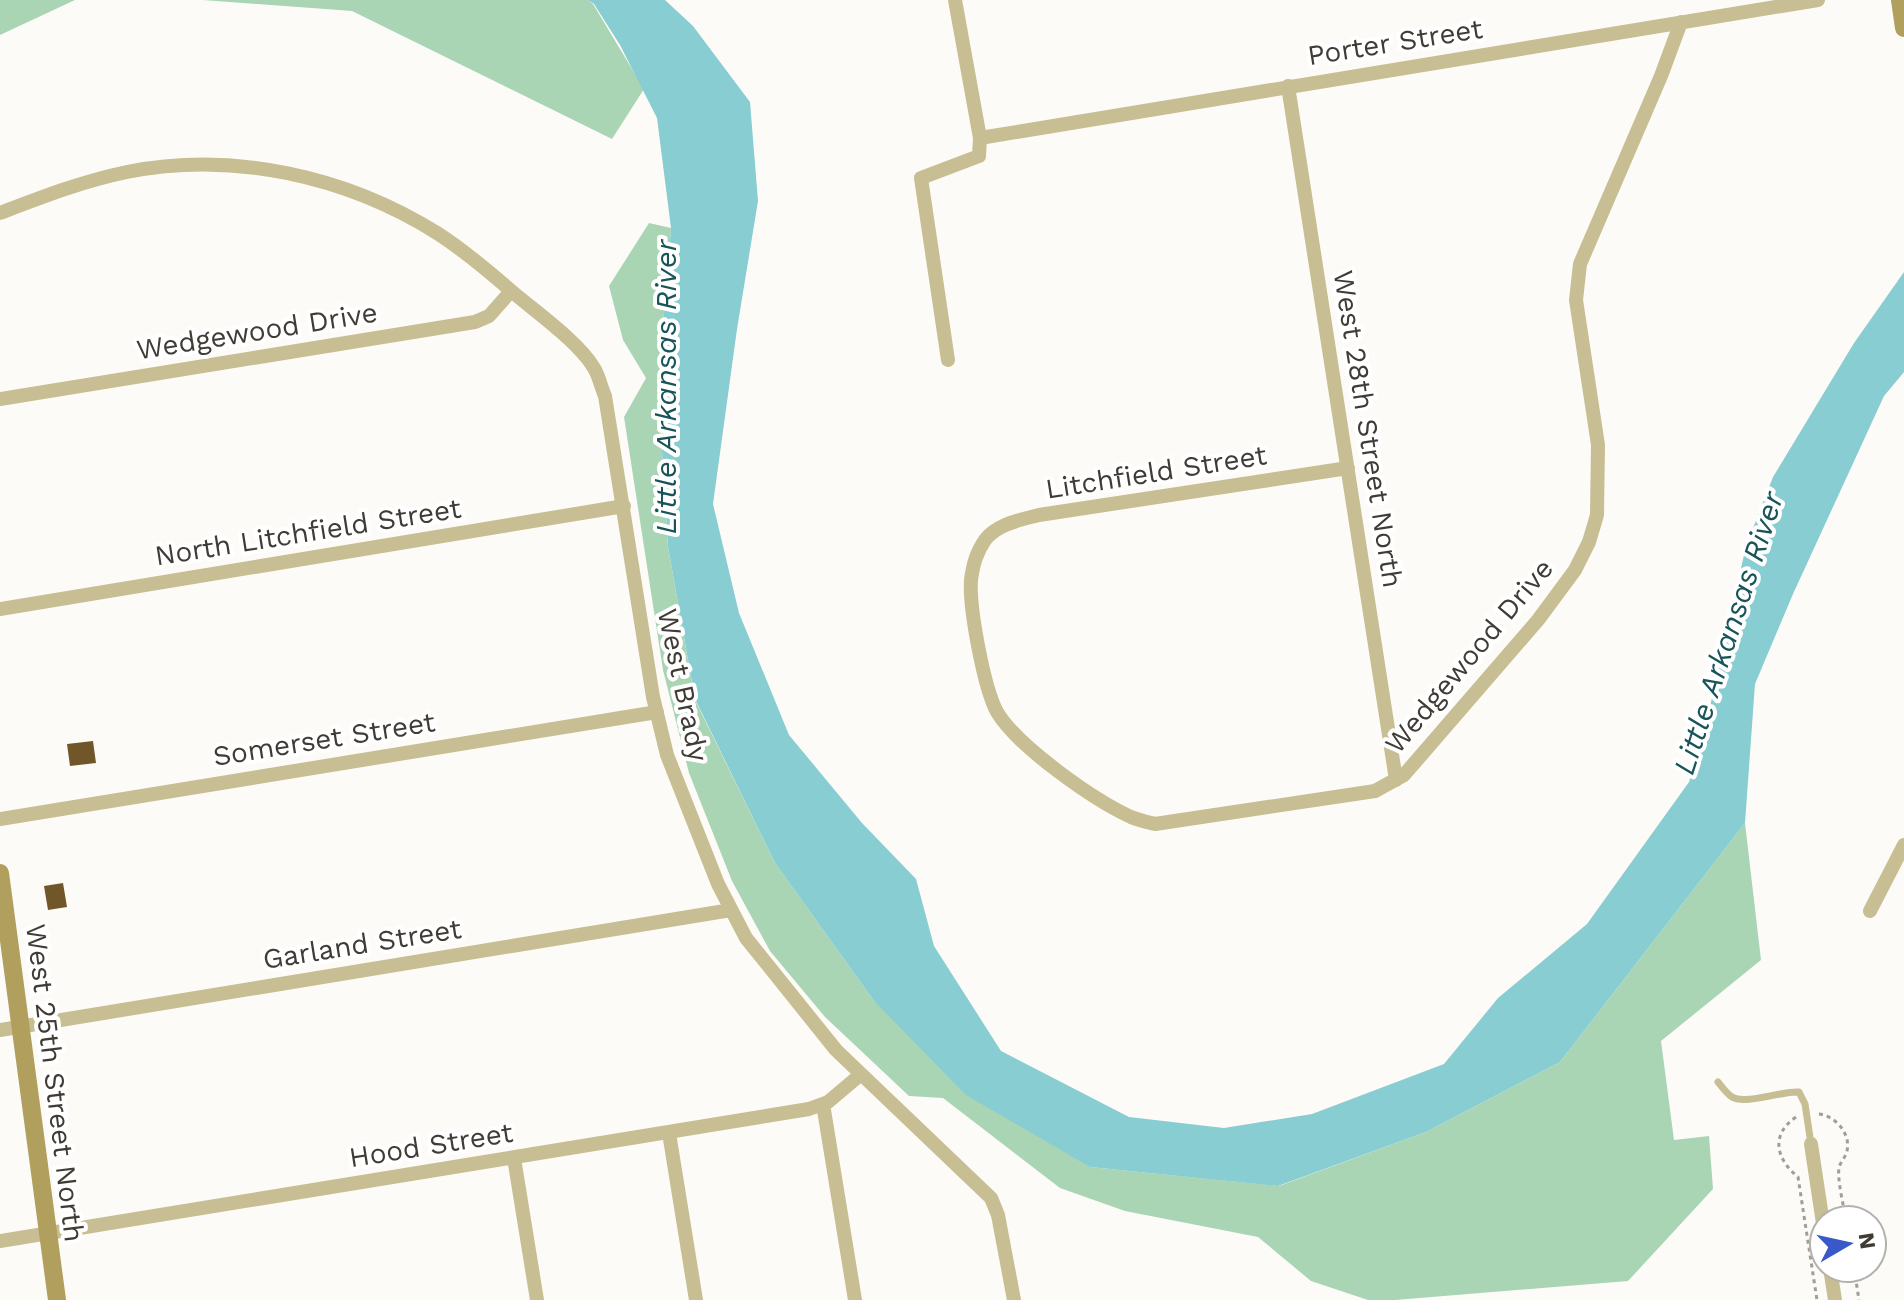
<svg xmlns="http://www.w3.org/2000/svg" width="1904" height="1300" viewBox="0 0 1904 1300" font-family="'Work Sans',sans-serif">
  <rect width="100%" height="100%" fill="#fdfbf7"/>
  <path fill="#a9d5b5" d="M0,0H75L0,35Z
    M203,0H588L593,4L644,89L612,139L352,11Z
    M649,223L671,228L658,386L668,547L695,700L775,863L874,1001L1090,1167L1279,1186L1426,1132L1560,1062L1745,823L1761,960L1661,1041L1674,1140L1709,1136L1713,1189L1628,1281L1395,1300H1368L1311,1281L1258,1237L1125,1211L1060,1188L943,1098L909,1096L825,1017L770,951L732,881L689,773L663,670L624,417L646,378L623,340L609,286Z"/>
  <path fill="#88cdd2" d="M588,0H665L693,26L750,102L758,201L737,329L713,504L739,613L789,735L862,823L916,879L934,946L1001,1051L1129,1117L1224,1128L1312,1114L1444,1064L1498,998L1587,924L1689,782L1707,720L1746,546L1773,477L1854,343L1904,272V372L1884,396L1793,594L1755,684L1745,823L1560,1062L1426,1132L1278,1186L1090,1167L966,1095L874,1001L775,863L695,699L668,547L658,386L671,228L657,118L620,45L594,4Z"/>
  <path fill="#705629" d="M93,741L96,763L70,766L67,744Z
    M63,883L67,907L48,910L44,886Z"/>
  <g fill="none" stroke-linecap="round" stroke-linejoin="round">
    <path stroke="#a19e98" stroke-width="3" stroke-dasharray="4 4" stroke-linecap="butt" d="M1819,1114C1835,1116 1851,1133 1847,1151C1846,1157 1840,1162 1839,1168C1837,1180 1844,1207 1846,1220
      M1796,1117C1770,1135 1776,1159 1798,1177L1817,1300
      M1854,1268L1859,1300"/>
    <path stroke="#c8be93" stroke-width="7" d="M1718,1082C1722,1087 1727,1094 1732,1097C1745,1105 1781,1091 1799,1092L1805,1104L1811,1144"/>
    <path stroke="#c8be93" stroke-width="14" d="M1288,86L1396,780
      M980,138L1818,0
      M0,213C42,197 83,181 127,172C233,151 346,176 437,233C462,249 486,269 509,289C533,310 578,341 594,368C599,376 601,387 605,396L653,697L667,755L718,884L746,938L836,1050L991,1198L998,1215L1014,1300
      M948,360L921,178L979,156L980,138L955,0
      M0,399L475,322L489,316L511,291
      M1348,468L1039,515C1020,520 997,524 985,540C976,553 973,565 971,580C969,608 984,688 997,712C1018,747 1094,800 1131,817C1138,820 1147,822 1155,824L1375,791L1404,775L1538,620L1575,570L1589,542L1597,515L1598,445L1576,300L1580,264L1661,76L1681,22
      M0,609L624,506
      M0,819L657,712
      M1870,911L1904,845
      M0,1030L731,910
      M823,1104L855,1300
      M669,1133L696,1300
      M1811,1144L1824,1230
      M514,1158L537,1300
      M0,1241L809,1109L828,1102L860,1075
      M1830,1268L1835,1300"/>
    <path stroke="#b09f5d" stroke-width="18" d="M1900,0L1904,28
      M0,873L57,1300"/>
  </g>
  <g text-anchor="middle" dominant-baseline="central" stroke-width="8" stroke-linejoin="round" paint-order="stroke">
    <g font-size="28" fill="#403c35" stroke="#fff">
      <text transform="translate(1395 42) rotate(-9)">Porter Street</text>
      <text transform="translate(257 331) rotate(-9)">Wedgewood Drive</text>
      <text transform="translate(1368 429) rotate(81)">West 28th Street North</text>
      <text transform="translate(1156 472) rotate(-9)">Litchfield Street</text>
      <text transform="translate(308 532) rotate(-9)">North Litchfield Street</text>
      <text transform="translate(1469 656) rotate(-50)">Wedgewood Drive</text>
      <text transform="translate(683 685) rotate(78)">West Brady</text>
      <text transform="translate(324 739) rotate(-9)">Somerset Street</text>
      <text transform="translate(362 944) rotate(-9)">Garland Street</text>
      <text transform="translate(55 1083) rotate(83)">West 25th Street North</text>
      <text transform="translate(431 1145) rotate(-9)">Hood Street</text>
    </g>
    <g font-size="30" font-style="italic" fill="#185458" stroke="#fff">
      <text transform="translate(665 387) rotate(-90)">Little Arkansas River</text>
      <text transform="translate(1728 633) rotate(-72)">Little Arkansas River</text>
    </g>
  </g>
  <g transform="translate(1848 1244) rotate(81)"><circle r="38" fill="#ffffff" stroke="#b3b1ae" stroke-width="2"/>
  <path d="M0-6L14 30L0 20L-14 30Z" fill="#3958ca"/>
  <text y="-12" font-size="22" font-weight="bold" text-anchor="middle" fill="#403c35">N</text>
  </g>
</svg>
